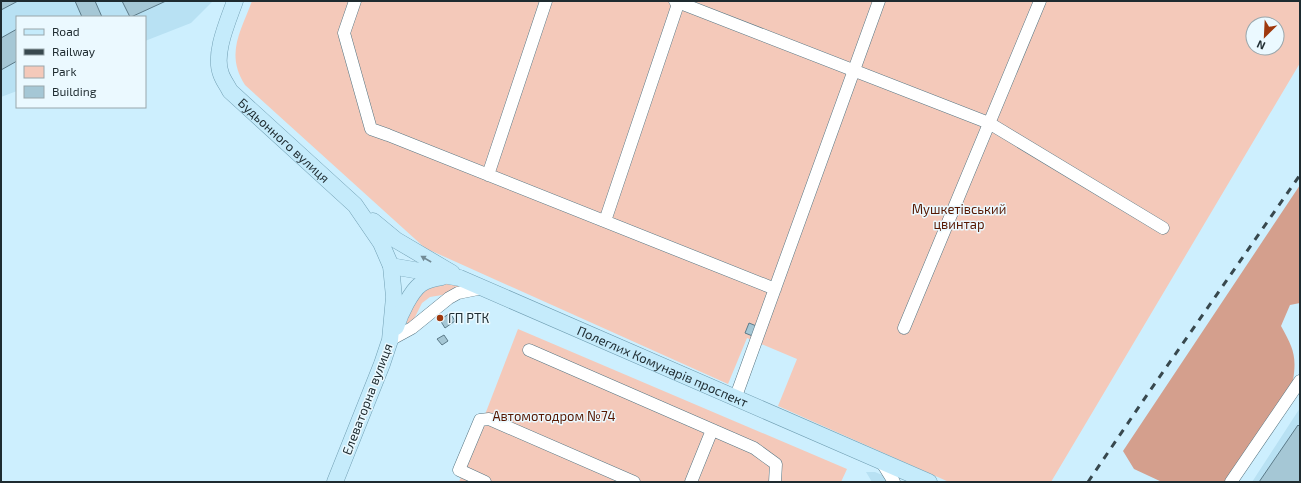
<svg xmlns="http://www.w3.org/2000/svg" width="1301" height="483" viewBox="0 0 1301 483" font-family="'Exo 2',sans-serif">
  <rect width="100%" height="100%" fill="#cdeffe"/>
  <path fill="#b8e1f3" d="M1,1H213L191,23L145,41V17H17V91L1,97Z
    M1300,408V482H1252Z
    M866,472H875L899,482H872Z"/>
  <path fill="#f4c9ba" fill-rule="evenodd" d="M252,1H1300V63L1051,482H949L778,406L797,359L747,338L728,384L425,248L245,85C225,54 241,31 252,1ZM1253,24H1277V48H1253Z
    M433,282L460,285L472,290L430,297L422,303L412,323H405L414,301Z
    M518,329L847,469L841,482H459Z"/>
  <path fill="#d49f8d" d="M1300,185V303L1290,305L1281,326C1293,348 1297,355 1293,381L1226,482H1162L1134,469L1123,451Z"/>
  <path fill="#a5c7d5" stroke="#5b7a88" d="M1,1H18L1,10Z
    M75,1H95L102,17H82Z
    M122,1H166L131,17H130Z
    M17,29V61L1,70V38Z
    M450,313L455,321L445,328L440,320Z
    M749,323L759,327L755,337L745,333Z
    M444,335L448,341L442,345L437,339Z
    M1298,425L1300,427V482H1259Z"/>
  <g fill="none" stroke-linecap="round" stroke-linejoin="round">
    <defs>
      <path id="minor" d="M355,1L344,33L371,129L388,135L775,289
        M675,1L989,123L1163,228
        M488,175L546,1
        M605,221L679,1
        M904,328L1040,1
        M390,340L412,328L449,298L458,293L483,288
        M529,350L754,448L776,464L775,482
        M735,399L879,1
        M881,461L894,482
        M485,482L459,470L480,420L489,419L634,482
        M691,482L712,430
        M1231,482L1300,381"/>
      <g id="major">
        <path id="s1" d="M235,1C228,21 213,54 221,74C223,80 227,85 230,91L355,205L381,243L391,266L394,297L390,340L382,364L335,482"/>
        <path d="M373,221L396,240L452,273"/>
        <path id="s2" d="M391,266L460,278L929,482"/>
        <path d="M396,327C400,314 411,291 421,284C428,279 435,278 442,277"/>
      </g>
    </defs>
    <use href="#minor" stroke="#567582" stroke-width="13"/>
    <use href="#major" stroke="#719fb3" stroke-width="17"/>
    <use href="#minor" stroke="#fff" stroke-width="12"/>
    <use href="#major" stroke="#c5ebfb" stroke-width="16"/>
    <path stroke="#38484e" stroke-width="3" stroke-dasharray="7 7" stroke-linecap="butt" d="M1088,482L1149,392L1300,175"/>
  </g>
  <defs><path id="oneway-solid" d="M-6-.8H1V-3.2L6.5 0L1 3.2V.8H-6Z"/></defs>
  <use fill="#728b96" href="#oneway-solid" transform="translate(426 259) rotate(-150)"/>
  <circle fill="#9f390e" stroke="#ebf9ff" stroke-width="1.5" cx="440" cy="318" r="4"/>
  <g text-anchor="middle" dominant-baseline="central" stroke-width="3" stroke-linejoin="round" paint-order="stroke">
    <g font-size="13" fill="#1e2b30" stroke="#ebf9ff">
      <text stroke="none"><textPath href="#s1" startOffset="168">Будьонного вулиця</textPath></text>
      <text stroke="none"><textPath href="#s2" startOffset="291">Полеглих Комунарів проспект</textPath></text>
      <text transform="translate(367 399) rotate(-69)">Елеваторна вулиця</text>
    </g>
    <g font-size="13" fill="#561700" stroke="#ebf9ff">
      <text x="959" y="209">Мушкетівський<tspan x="959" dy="15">цвинтар</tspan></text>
      <text x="554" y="416">Автомотодром №74</text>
    </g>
    <g font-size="13" fill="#1e2b30" stroke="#ebf9ff" text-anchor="start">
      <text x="448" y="318">ГП РТК</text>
    </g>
  </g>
  <rect width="1301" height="483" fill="none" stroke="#1e2b30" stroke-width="4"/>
  <rect x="16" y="16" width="130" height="92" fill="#ebf9ff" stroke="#99a7ac"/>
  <rect x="24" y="29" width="20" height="6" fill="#c5ebfb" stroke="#99a7ac"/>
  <text x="52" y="36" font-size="12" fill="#1e2b30">Road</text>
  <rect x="24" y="49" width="20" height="6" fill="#38484e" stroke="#99a7ac"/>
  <text x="52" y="56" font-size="12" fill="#1e2b30">Railway</text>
  <rect x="24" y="66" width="20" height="12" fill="#f4c9ba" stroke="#99a7ac"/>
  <text x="52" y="76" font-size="12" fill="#1e2b30">Park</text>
  <rect x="24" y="86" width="20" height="12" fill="#a5c7d5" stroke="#99a7ac"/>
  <text x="52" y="96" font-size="12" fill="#1e2b30">Building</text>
  <g transform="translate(1265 36) rotate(204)"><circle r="19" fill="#ebf9ff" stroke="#99a7ac"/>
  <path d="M0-3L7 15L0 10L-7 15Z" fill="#9f390e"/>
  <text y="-6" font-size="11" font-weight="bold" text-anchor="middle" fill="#1e2b30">N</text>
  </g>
</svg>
